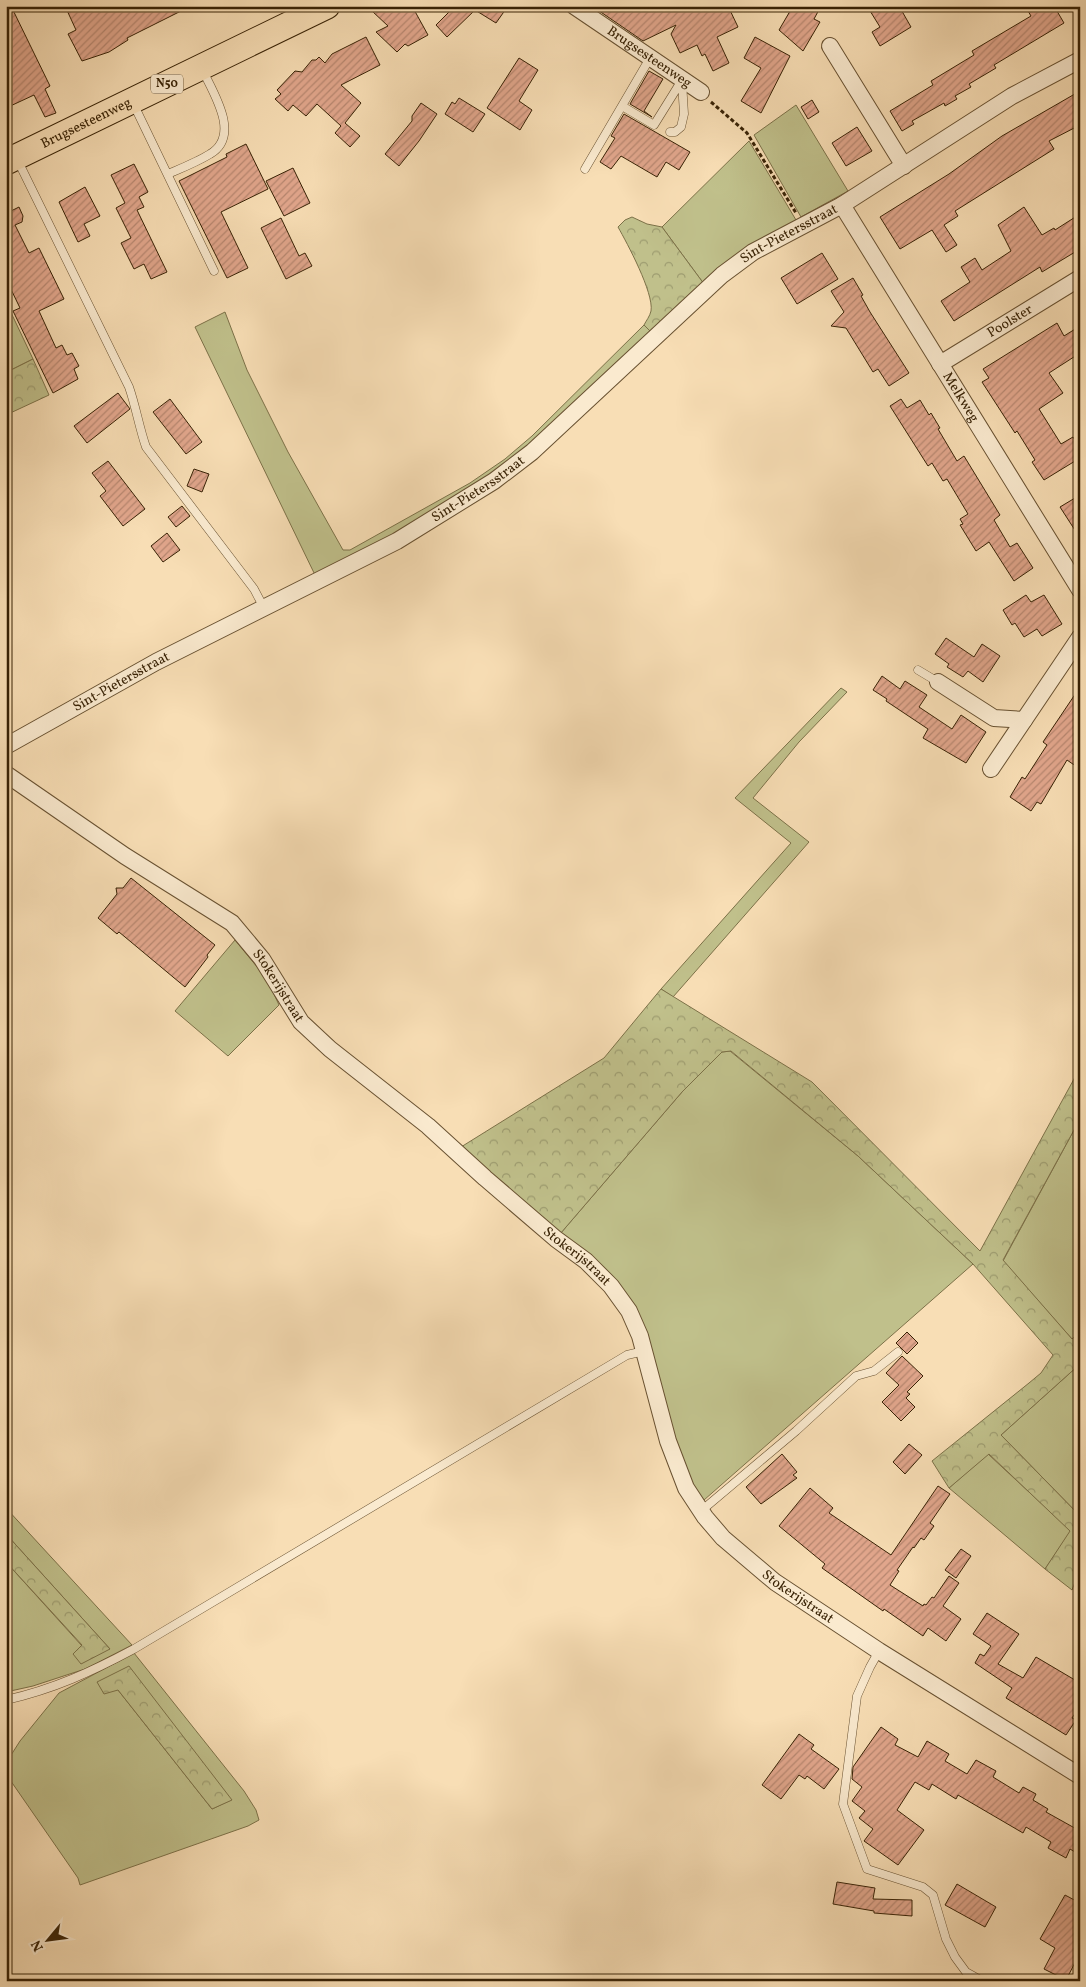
<svg xmlns="http://www.w3.org/2000/svg" width="1086" height="1987" viewBox="0 0 1086 1987" font-family="Vollkorn,serif">
  <defs>
    <pattern id="forest-crowns" width="20" height="18" patternUnits="userSpaceOnUse" patternTransform="scale(1.25)"><rect width="20" height="18" fill="#c0c08b"/><path d="M2 6a3 3 0 1 1 6 0M12 15a3 3 0 1 1 6 0" fill="none" stroke="#9d9c70"/></pattern>
    <pattern id="building-hatch" width="6" height="6" patternUnits="userSpaceOnUse" patternTransform="scale(1.25)"><rect width="6" height="6" fill="#e1a68c"/><path d="M-1 1l2-2M0 6l6-6M5 7l2-2" fill="none" stroke="#b78770"/></pattern>
  </defs>
  <rect width="100%" height="100%" fill="#f8deb5"/>
  <filter id="stains"><feTurbulence type="fractalNoise" baseFrequency=".004" numOctaves="4"/><feColorMatrix values="0 0 0 0 .2 0 0 0 0 .09 0 0 0 0 .02 0 0 0 .5 -.17"/></filter>
  <radialGradient id="worn" r=".72"><stop offset=".6" stop-color="#630" stop-opacity="0"/><stop offset="1" stop-color="#630" stop-opacity=".3"/></radialGradient>
  <path fill="#c0c08b" stroke="#7c7148" fill-rule="evenodd" d="M796,105L848,191L801,217L754,135Z
    M749,141L796,220L752,246L704,284L662,227Z
    M6,302L33,359L9,371L10,384L6,393Z
    M225,312L247,370L288,452L343,550H350L470,483L505,459L532,436L644,325L652,333L538,442L477,489L316,577L195,327Z
    M841,688L847,692L799,742L753,798L809,842L673,997L661,989L791,843L735,798Z
    M235,940L267,979L279,1005L228,1056L175,1011Z
    M730,1051L858,1156L973,1264L704,1500L691,1485L678,1456L644,1327L560,1234L682,1092L722,1052Z
    M1080,1119V1332L1072,1339L1003,1261Z
    M1080,1364V1516L1001,1435Z
    M988,1454L1071,1531L1045,1569L949,1488Z
    M6,1508L132,1645L85,1669L33,1686L6,1692V1562L82,1646L110,1649L6,1534Z
    M134,1653L244,1791L256,1810L259,1820L248,1826L80,1885L78,1878L6,1774V1763L20,1741L59,1693ZM118,1690L231,1800L212,1809Z"/>
  <path fill="url(#forest-crowns)" stroke="#7c7148" d="M632,217L647,224L662,227L704,284L652,333L644,325C646,321 650,316 651,311C654,293 627,243 618,227L625,220Z
    M33,359L49,395L6,415V393L10,384L9,371Z
    M661,989L812,1082L980,1251L1080,1068V1119L1003,1260L1072,1339L1080,1332V1364L1001,1435L1080,1516V1569L1072,1590L1045,1569L1070,1531L989,1454L949,1488L932,1461L1029,1383L1041,1373L1053,1355L973,1264L858,1156L731,1051L722,1052L682,1092L560,1234L461,1147L604,1058Z
    M6,1534L110,1649L81,1664L73,1654L82,1645L6,1562Z
    M129,1666L232,1800L212,1809L118,1690L104,1694L97,1682Z"/>
  <path fill="url(#building-hatch)" stroke="#382205" d="M6,6H11L50,86L45,89L56,113L45,117L34,95L6,108Z
    M65,6H191L127,38L128,40L109,52L82,61L68,34L76,30Z
    M382,6H412L428,35L408,46L405,44L397,52L376,32L388,26L372,11Z
    M455,6H508L496,23L475,10L447,37L436,25Z
    M592,6H728L738,27L717,37L729,63L713,71L705,54L702,56L697,45L680,53L671,34L676,25L643,41Z
    M793,6H821L814,19L820,22L803,51L779,30Z
    M867,6H899L911,27L880,46L872,32L880,27Z
    M1025,6H1054L1064,23L994,65L996,68L969,84L971,87L955,96L957,99L945,106L944,103L912,121L914,124L902,131L890,111L933,85L931,81L974,55L972,51L1031,16Z
    M366,37L380,65L341,85L361,103L345,123L360,136L350,147L335,133L341,126L317,104L306,116L293,105L288,111L275,99L281,94L277,90L295,71L302,72L312,60H316L319,57L325,63L332,54Z
    M755,37L790,56L761,113L741,101L761,68L744,58Z
    M519,58L538,70L519,101L532,110L520,130L487,108Z
    M649,71L663,79L644,111L652,117L630,104Z
    M1080,91V125L1049,141L1054,149L955,211L958,216L944,225L957,245L946,252L932,230L900,249L880,217L949,174L1002,136Z
    M459,98L485,114L473,132L445,114L452,102L455,104Z
    M812,100L819,112L808,119L801,107Z
    M421,103L437,114L419,141L399,166L385,154L412,121V116Z
    M624,114L690,152L679,170L666,162L657,177L621,156L611,169L600,162L615,138L611,136Z
    M857,127L872,151L846,166L832,143Z
    M246,144L268,189L221,212L248,268L227,278L179,181L227,157L226,154Z
    M134,164L148,192L139,197L144,207L137,210L167,272L151,279L144,264L134,269L121,243L131,238L116,208L125,203L111,175Z
    M293,168L310,203L284,216L266,181Z
    M85,187L100,216L84,224L90,236L78,242L59,202Z
    M6,207L9,212L19,207L23,216L22,222L15,225L29,253L39,248L64,299L39,311L56,348L62,345L67,355L72,353L79,366L74,369L78,379L53,393L13,311L20,308L6,279Z
    M1024,207L1042,235L1054,228L1055,230L1080,214V249L1042,272L1040,267L954,321L941,301L970,282L961,267L975,258L982,270L1011,251L998,225Z
    M281,218L299,256L305,253L312,266L286,279L261,228Z
    M822,253L838,279L797,304L781,278Z
    M853,278L863,295L861,296L870,312L909,373L889,386L878,369L873,372L846,328L831,326L844,312L831,291Z
    M1057,323L1064,336L1080,326V353L1049,373L1063,393L1039,409L1061,444L1073,437L1080,448V458L1044,480L1032,462L1035,460L1017,431L1015,433L982,382L989,378L983,369Z
    M118,393L130,409L87,443L74,426Z
    M170,399L202,442L186,454L153,412Z
    M901,399L907,408L920,400L929,415L931,413L940,428L938,429L957,461L964,456L1000,515L994,520L1010,547L1017,543L1033,568L1014,581L989,542L976,551L960,525L963,524L960,519L968,514L947,479L943,481L932,463L928,466L890,406Z
    M108,461L145,509L123,526L100,496L106,491L92,473Z
    M194,469L209,474L202,492L187,486Z
    M1080,495V538L1060,507Z
    M182,506L190,516L176,527L168,517Z
    M167,533L180,550L163,562L151,546Z
    M1026,595L1031,602L1044,595L1062,624L1042,636L1037,629L1024,637L1015,623L1012,625L1003,610Z
    M946,638L974,657L982,644L1000,656L983,682L968,671L963,677L947,667L949,664L935,654Z
    M882,676L900,689L905,681L927,695L919,707L952,729L961,715L986,732L966,763L923,738L928,729L886,701L887,699L873,690Z
    M1080,687V769L1067,760L1041,804L1037,802L1031,811L1010,797L1022,777L1025,779L1047,745L1043,742Z
    M131,878L215,945L207,955L208,957L185,987L119,932L117,934L98,918L117,894L116,888H123Z
    M907,1332L918,1343L907,1354L896,1343Z
    M902,1356L923,1376L907,1392L910,1394L906,1398L915,1407L901,1421L882,1402L899,1385L886,1373Z
    M909,1444L922,1455L905,1474L893,1462Z
    M782,1454L797,1472L793,1475L797,1478L761,1504L746,1487Z
    M938,1486L950,1494L930,1523L934,1526L924,1540L921,1538L914,1548L913,1547L897,1570L899,1571L890,1585L923,1606L924,1604L926,1605L932,1597L934,1598L949,1576L959,1583L943,1606L961,1619L946,1641L928,1628L923,1636L884,1609L883,1611L822,1568L825,1564L779,1526L810,1488L833,1508L829,1513L891,1555Z
    M961,1549L971,1556L956,1578L945,1570Z
    M987,1613L1019,1634L998,1664L1023,1678L1036,1657L1080,1683V1706L1072,1718L1076,1720L1066,1735L1006,1698L1012,1688L975,1663L980,1654L984,1656L991,1646L973,1634Z
    M881,1727L898,1739L895,1745L918,1757L927,1741L949,1754L945,1761L967,1774L976,1760L996,1771L993,1777L1019,1793L1023,1787L1036,1794L1033,1800L1048,1809L1046,1812L1080,1831V1855L1070,1849L1066,1858L1048,1848L1051,1842L1026,1827L1023,1833L958,1795L956,1799L932,1784L929,1790L915,1782L897,1810L924,1830L898,1865L864,1841L873,1829L859,1818L865,1811L852,1801L862,1787L852,1779L853,1767Z
    M799,1734L814,1745L811,1749L839,1769L824,1789L807,1776L805,1779L799,1775L781,1799L762,1785Z
    M837,1882L875,1888L873,1899L912,1900V1916L874,1913V1911L833,1904Z
    M957,1884L996,1907L985,1927L945,1905Z
    M1065,1895L1080,1903V1953L1066,1980L1044,1969L1055,1948L1040,1939Z"/>
  <g fill="none" stroke-linecap="round" stroke-linejoin="round">
    <defs>
      <path id="service" d="M133,103L214,271
        M622,106L654,125L682,80
        M670,132H675L681,127L684,114L682,82
        M17,159L129,387C136,407 139,427 146,447L254,589L264,608
        M585,169L650,58
        M168,174C182,168 197,162 210,154C241,136 214,94 203,71
        M918,670L938,682
        M701,1511L796,1431L856,1376L874,1371L898,1352
        M879,1651L870,1667L857,1696L843,1804L867,1869L923,1887L933,1895L946,1939L955,1957L966,1972L982,1981
        M6,1700C54,1689 91,1672 134,1649L627,1355L644,1351"/>
      <g id="minor">
        <path id="s1" d="M574,6L701,92"/>
        <path d="M830,46L904,166"/>
        <path id="s2" d="M842,205L1080,590"/>
        <path id="s3" d="M940,364L1080,278"/>
        <path d="M938,682L994,718L1024,720"/>
        <path id="s4" d="M6,746L156,662L397,541L494,481L532,452L722,275L753,252L842,205L1012,96L1080,60"/>
        <path d="M991,769L1080,637"/>
        <path id="s5" d="M6,774L125,856L232,923L262,959L301,1022L330,1049L428,1126L485,1178L556,1239L586,1261L611,1286L629,1311L640,1336L668,1441L686,1488L705,1517L723,1538L775,1582L879,1651L1080,1776"/>
      </g>
      <g id="primary">
        <path id="s6" d="M6,162L327,6"/>
      </g>
    </defs>
    <use href="#service" stroke="#685131" stroke-width="9"/>
    <use href="#minor" stroke="#685131" stroke-width="18"/>
    <use href="#primary" stroke="#382205" stroke-width="27"/>
    <path stroke="#382205" stroke-width="3" stroke-dasharray="4 2.5" stroke-linecap="butt" d="M711,102L747,133L796,213"/>
    <use href="#service" stroke="#faeacf" stroke-width="8"/>
    <use href="#minor" stroke="#faeacf" stroke-width="16"/>
    <use href="#primary" stroke="#f8deb5" stroke-width="25"/>
  </g>
  <g text-anchor="middle" dominant-baseline="central" stroke-width="4.5" stroke-linejoin="round" paint-order="stroke">
    <rect fill="#faeacf" stroke="#725e42" stroke-width="1" x="151" y="74.5" width="32" height="19" rx="4"/>
    <g font-size="12" font-weight="bold" fill="#382205">
      <text x="167" y="84">N50</text>
    </g>
    <g font-size="14" fill="#382205" stroke="#faeacf">
      <text stroke="none"><textPath href="#s1" startOffset="91">Brugsesteenweg</textPath></text>
      <text stroke="none"><textPath href="#s6" startOffset="89">Brugsesteenweg</textPath></text>
      <text stroke="none"><textPath href="#s4" startOffset="942">Sint-Pietersstraat</textPath></text>
      <text stroke="none"><textPath href="#s3" startOffset="82">Poolster</textPath></text>
      <text stroke="none"><textPath href="#s2" startOffset="226">Melkweg</textPath></text>
      <text stroke="none"><textPath href="#s4" startOffset="538">Sint-Pietersstraat</textPath></text>
      <text stroke="none"><textPath href="#s4" startOffset="132">Sint-Pietersstraat</textPath></text>
      <text stroke="none"><textPath href="#s5" startOffset="349">Stokerijstraat</textPath></text>
      <text stroke="none"><textPath href="#s5" startOffset="754">Stokerijstraat</textPath></text>
      <text stroke="none"><textPath href="#s5" startOffset="1174">Stokerijstraat</textPath></text>
    </g>
  </g>
  <rect width="1086" height="1987" fill="none" stroke="#f8deb5" stroke-width="25"/>
  <rect x="8" y="8" width="1071" height="1972" fill="none" stroke="#382205" stroke-width="2.5"/>
  <rect x="12" y="12" width="1061" height="1962" fill="none" stroke="#382205"/>
  <g transform="translate(48 1940) rotate(241)" stroke="#faeacf" stroke-width="4" paint-order="stroke">
  <path d="M0-4L9 19L0 12L-9 19Z" fill="#382205"/>
  <text y="-8" font-size="14" font-weight="bold" text-anchor="middle" fill="#382205">N</text>
  </g>
  <rect width="100%" height="100%" filter="url(#stains)"/>
  <rect width="100%" height="100%" fill="url(#worn)"/>
</svg>
